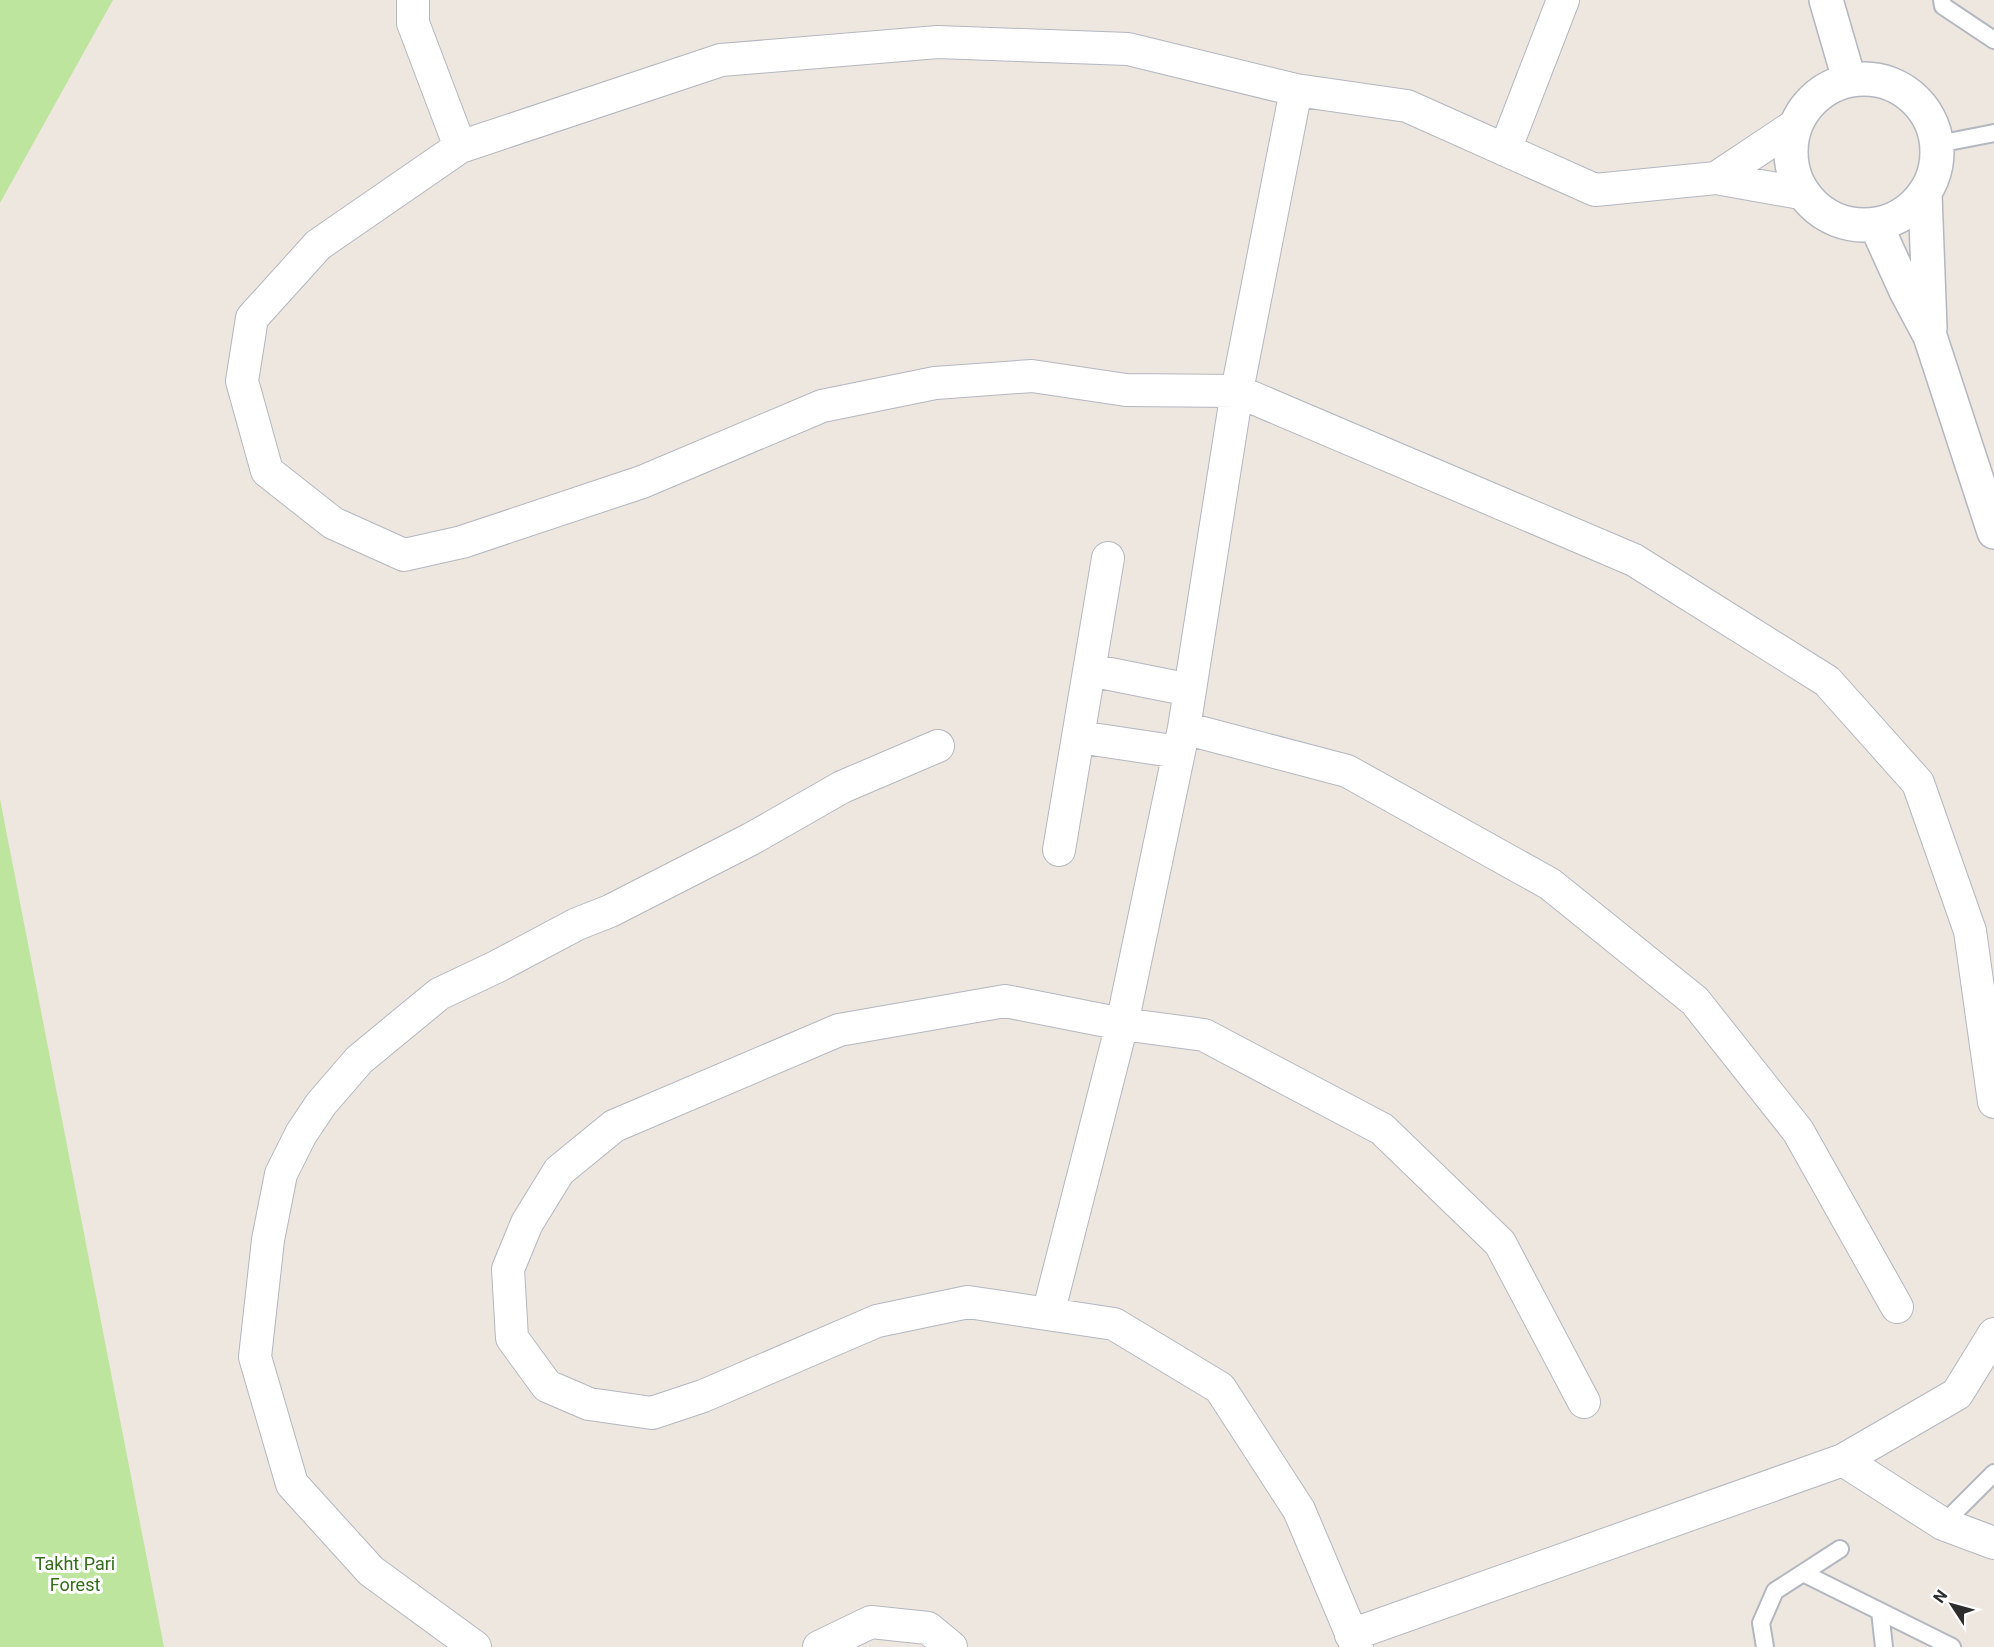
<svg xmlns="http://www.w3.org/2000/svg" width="1994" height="1647" viewBox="0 0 1994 1647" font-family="Roboto,sans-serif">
  <rect width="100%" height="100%" fill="#eee7e0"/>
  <path fill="#bde59d" d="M0,0H113L0,203Z
    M0,799L164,1647H0Z"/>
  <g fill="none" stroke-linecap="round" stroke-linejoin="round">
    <defs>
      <path id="lane" d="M1942,0L1943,6L1994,40
        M1938,144L1994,133
        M1943,1524L1994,1473
        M1803,1573L1952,1647
        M1880,1611L1884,1647
        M1765,1647L1761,1623L1775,1591L1840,1549"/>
      <path id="street" d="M413,0V23L460,147
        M1505,150L1563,0
        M1716,178L1794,126
        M1800,193L1716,178L1595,190L1407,106L1296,90L1128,49L938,42L721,60L460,147L318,245L252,318L242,381L267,471L333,523L404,555L462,542L642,482L822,406L935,383L1032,376L1126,390L1237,391L1634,560L1827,681L1918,783L1970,931L1994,1102
        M1090,670L1190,690
        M1184,728L1347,771L1550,884L1695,1001L1798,1131L1897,1307
        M1079,737L1179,752
        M1059,850L1108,558
        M1048,1314L1122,1024L1184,728L1237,391L1296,90
        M1843,1460L1943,1524L1994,1543
        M1351,1635L1843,1460L1957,1394L1994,1334
        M475,1647L371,1571L292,1484L255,1357L268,1240L281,1174L301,1134L321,1104L359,1060L439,994L498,966L577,924L610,911L751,839L842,787L938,746
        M819,1647L871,1622L928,1628L951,1647
        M1357,1647L1299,1510L1220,1388L1114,1324L968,1302L877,1321L703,1396L652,1413L589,1404L547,1386L512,1338L508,1269L527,1223L559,1171L614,1126L839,1030L1005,1001L1122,1024L1204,1035L1382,1129L1500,1243L1584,1402"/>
      <path id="secondary" d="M1826,0L1849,79
        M1791 152a73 73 0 1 1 146 0a73 73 0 1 1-146 0Z
        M1925,194L1930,328
        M1876,225L1906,291L1930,336L1994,532"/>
    </defs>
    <use href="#lane" stroke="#b3b7c0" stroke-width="20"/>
    <use href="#street" stroke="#b3b7c0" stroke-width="34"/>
    <use href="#secondary" stroke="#b3b7c0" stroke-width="36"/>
    <use href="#lane" stroke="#fff" stroke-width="16"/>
    <use href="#street" stroke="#fff" stroke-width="32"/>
    <use href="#secondary" stroke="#fff" stroke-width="33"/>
  </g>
  <g text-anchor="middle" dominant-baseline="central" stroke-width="6" stroke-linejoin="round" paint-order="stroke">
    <g font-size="18" fill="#356d1b" stroke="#fff">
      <text x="75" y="1563">Takht Pari<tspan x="75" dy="21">Forest</tspan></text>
    </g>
  </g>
  <g transform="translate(1952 1605) rotate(306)" stroke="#ffffff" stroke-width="4.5" paint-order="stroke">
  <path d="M0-4.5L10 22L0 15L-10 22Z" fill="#2d2d2d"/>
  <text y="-9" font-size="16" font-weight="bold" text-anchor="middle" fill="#2d2d2d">N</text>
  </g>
</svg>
